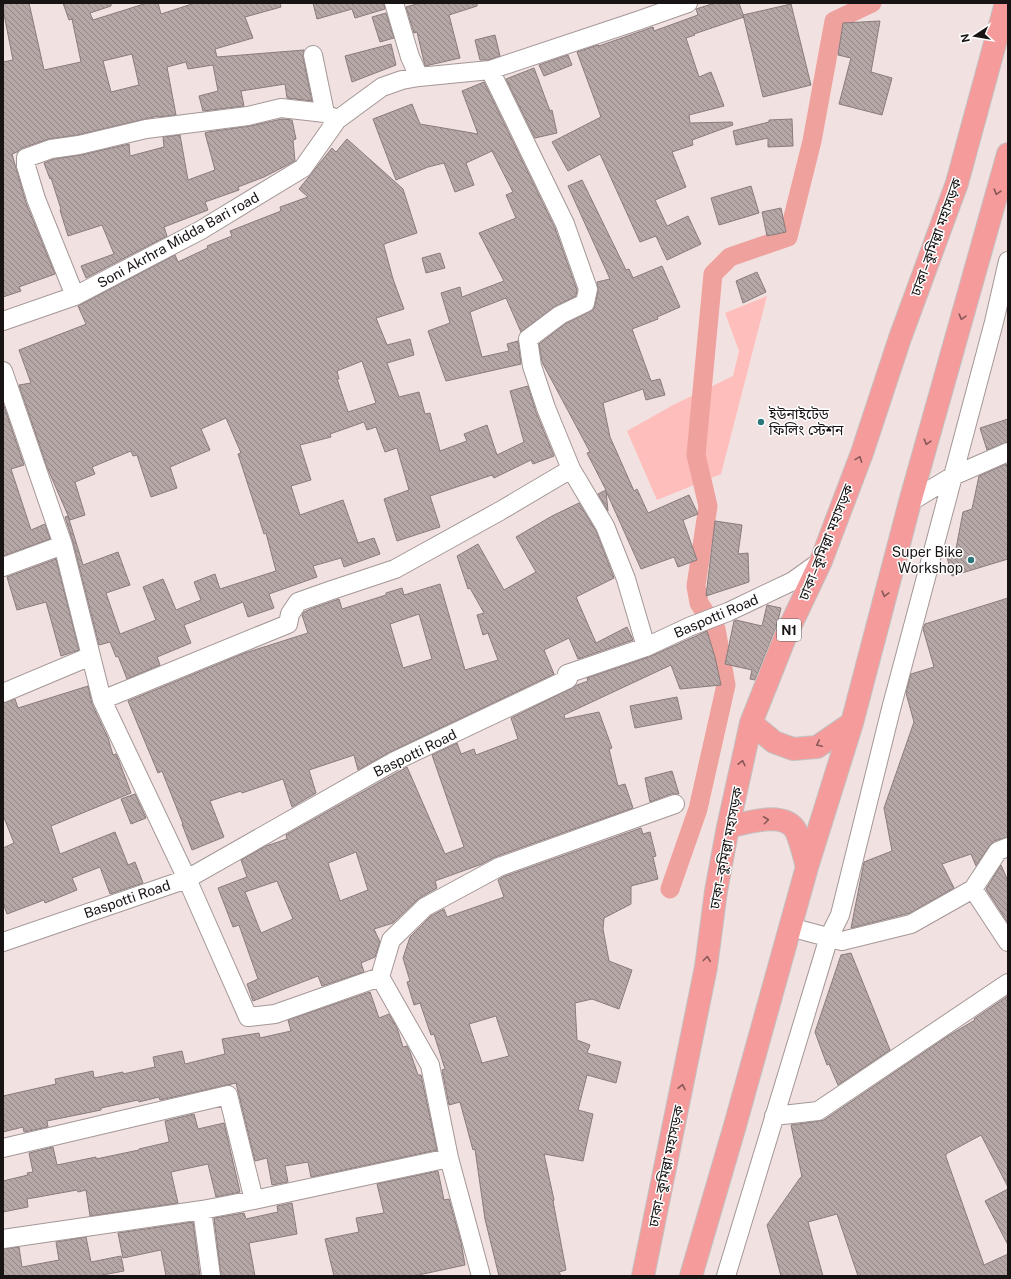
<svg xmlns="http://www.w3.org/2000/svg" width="1011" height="1279" viewBox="0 0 1011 1279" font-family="'Public Sans','Noto Sans Bengali',sans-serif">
  <defs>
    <pattern id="building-back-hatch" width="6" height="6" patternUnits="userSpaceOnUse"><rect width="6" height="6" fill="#b5a7a6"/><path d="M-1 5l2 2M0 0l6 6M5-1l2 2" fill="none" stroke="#928786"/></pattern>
  </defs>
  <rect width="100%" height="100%" fill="#f1e2e1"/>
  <path fill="#febebb" d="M767,296L721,474L657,500L627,431L673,405L733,376L739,351L725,313Z"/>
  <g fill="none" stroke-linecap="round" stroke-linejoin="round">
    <path stroke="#efa19e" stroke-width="19" d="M670,889L698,809L726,685L716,629L699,603L696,586L708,506L696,455L713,274L730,257L788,237L812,141L834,21L872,3"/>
  </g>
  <path fill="url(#building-back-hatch)" stroke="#8a7c7c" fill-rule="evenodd" d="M3,3H29L44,70L81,62L72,19L69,20L63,3H111V6L90,13L93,20L147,3H158L161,14L195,3H280L281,7L245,17L253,38L215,49L217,57L304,50L303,57L312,101L287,98L285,84L241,91L244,106L203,111L199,96L218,91L213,65L188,69L186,62L167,67L176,115L158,117V116L77,135L49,139L22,148L17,152L12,154L26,203L55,274L19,287L21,291L3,297V62L13,60L3,9ZM132,54L139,85L111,92L103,61Z
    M313,3H384L385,9L355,18L352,9L317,19Z
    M420,3H477V6L449,15L460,58L425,66L417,32L414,33L406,7Z
    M715,3H739L744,17L694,34L695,35L686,38L699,77L711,72L724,106L689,115L690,123L732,122L733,125L692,140L693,145L672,152L686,187L655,200L667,226L688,216L701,244L667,260L656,236L640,242L600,154L568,171L552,142L601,117L577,52L598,45L599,46L653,27L654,31L698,15L696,9Z
    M791,4L811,85L763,97L743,15Z
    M386,13L394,38L380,42L372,17Z
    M880,21L871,72L892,78L882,115L839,104L851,58L838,55L843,23Z
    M495,35L500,56L488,60H480L475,40Z
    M391,44L396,65L352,82L345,56Z
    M568,55L572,65L544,76L539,65Z
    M534,68L550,111L552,110L557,133L535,138L506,79Z
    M484,82L555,228L577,290L576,296L554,307L521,332L506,298L470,312L482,357L509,351L507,344L518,341L521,364L446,381L428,331L450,323L441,293L460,287L462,297L504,281L479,233L516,218L506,195L513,192L492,151L466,163L474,185L455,192L444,163L428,167L396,180L373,119L412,104L420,124L478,134L462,91Z
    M282,119L292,120L296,139L293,140L295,161L264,177L238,187L239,190L205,202L208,210L164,227L167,236L86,278L81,266L114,254L102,225L68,236L60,210L61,209L51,178L50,179L44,163L54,159L81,155L129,144L130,156L164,147L163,137L180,135L188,180L215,170L205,133L208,132L250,126Z
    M792,119L793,146L768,147V138L736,145L733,131L769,122V120Z
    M347,139L403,189L417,233L384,244V246L393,279L404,309L376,318L387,345L410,339L414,355L387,363L399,397L419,392L425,414L430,413L440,451L467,441L464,434L487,425L497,455L524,442L510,391L528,386L536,412L554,456L533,464L531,460L494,478L492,475L430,496L440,527L397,541L384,499L409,490L397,448L385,452L376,427L367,430L364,422L330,434L331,437L300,445L311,480L291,486L300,515L343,500L358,543L374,538L380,554L344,567L341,558L313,566L317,577L269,594L274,608L248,617L243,602L184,625L191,643L157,657L160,665L127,679L118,656L116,657L110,642L99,645L73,542L65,517L68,516L83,565L118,552L130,585L106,593L120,634L156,620L143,587L163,579L176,610L201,600L194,582L215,574L220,589L276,571L266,533L264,534L238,454L241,453L226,418L201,429L210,450L170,467L177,488L151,497L137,455L133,456L131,451L92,467L95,474L75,482L85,515L70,520L47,467L19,385L31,383L19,350L84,325L86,324L78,306L175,255L178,262L208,248L207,246L232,236L230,231L281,211L280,207L308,197L299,189L332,148L336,152ZM362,361L376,403L348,412L337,379H339L337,371Z
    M582,180L626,270L629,269L633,278L662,266L680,307L657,317L658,319L632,329L651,381L660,379L665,395L646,400L643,389L603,403L610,437L634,491L637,489L648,513L689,495L698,514L683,520L697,560L678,567L674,557L641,569L606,491L608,511L598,494L606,490L587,453L590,452L542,362L539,344L565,324L593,310L595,305L598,291L597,282L610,279L568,186Z
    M751,186L759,213L719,225L711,198Z
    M781,208L786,232L767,236L762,212Z
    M440,253L445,268L426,273L422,258Z
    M757,272L766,292L743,303L736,281Z
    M3,403L24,465L11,469L31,530L45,524L50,539L3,556Z
    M1008,419V442L987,450L980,428Z
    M1006,464L1008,469V559L952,576L947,557L955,554L963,512L972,509L979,476Z
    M579,503L596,531L614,578L576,597L596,643L627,627L633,640L578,659L569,638L544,650L554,674L388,753L358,770L354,755L309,770L316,793L292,807L283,779L242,793L241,791L210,801L224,837L192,850L182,824H183L162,771L158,773L128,701L245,653L308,633L302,615L304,612L313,608L339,599L342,609L386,595V593L402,588L404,595L440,584L465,670L498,660L488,633L483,635L477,615L484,613L470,588L468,589L457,556L478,544L504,590L536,572L516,537L552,516ZM419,614L432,659L403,668L390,624Z
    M715,521L742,525L738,554L748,553L749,582L706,596Z
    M56,559L79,650L61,656L46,602L17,610L7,577Z
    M1008,598V837L994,841L990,845L976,866L971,854L942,864L954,888L910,913L851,928L864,862L892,851L884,808L914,722L906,693L911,674L934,667L923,629L925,624Z
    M767,605L781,608L777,625L755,680L750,679L752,670L725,664L734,621L736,620L762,626Z
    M707,631L715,657L721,685L680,689L671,665L564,715L565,719L599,712L612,748L609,749L618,786L625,784L633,808L495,857L482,864L435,881L437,888L418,899L393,923L374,929L380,942L375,957L361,963L364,972L322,986L318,976L253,1001L247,984L258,979L239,925L233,927L218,888L247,877L241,860L266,846L287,839L286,835L407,767L445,854L464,847L432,755L457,743L461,754L474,749L476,755L518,739L511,718L572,688L577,685L588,681L587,678L649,657ZM356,852L368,890L340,901L328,863ZM277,881L293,919L261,933L245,892Z
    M88,686L92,704L108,738L113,755L116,754L119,761L131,793L51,826L60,854L115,832L128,865L135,862L143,883L110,894L100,867L72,878L77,890L45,903L44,900L7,914L3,903V848L14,843L3,815V703L15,699L18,708Z
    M677,697L682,719L635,728L630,706Z
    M672,771L679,794H671L650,802L645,778Z
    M135,794L146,818L131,824L121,799Z
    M641,828L643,834L650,832L656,856L653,857L658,879L631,886V904L604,918L603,929L609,961L632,970L619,1009L592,999L575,1003L577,1040L590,1045L587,1053L621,1062L616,1083L587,1075L578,1110L593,1114L583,1161L544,1154L554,1200L553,1201L566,1270L559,1272L561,1276H499L485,1219L475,1149L473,1150L460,1102L449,1105L442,1070L445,1069L434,1034L431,1035L420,1003L414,1005L407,982L410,981L403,958L410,937L431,916L444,909L447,917L504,897L498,880L503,877ZM496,1016L509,1056L482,1063L469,1024Z
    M1001,865L1008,881V923L986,889Z
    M851,953L890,1050L838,1085L829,1064L827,1065L815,1032L841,955Z
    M370,992L379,1018L389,1014L397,1028L403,1047L407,1046L410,1052L418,1075H421L437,1150L311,1177L308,1162L285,1166L288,1182L272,1185L267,1158L255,1161L236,1083L160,1100L159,1097L139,1102L138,1100L101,1108V1110L47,1121L48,1127L24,1132L23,1127L3,1132V1096L56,1084L55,1079L93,1071L94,1078L123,1072V1074L155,1067L153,1057L182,1051L185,1064L225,1054L222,1039L259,1033L260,1038L291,1031L288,1020Z
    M1008,996V1187L981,1135L946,1154V1157L984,1265L1008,1254V1276H858L837,1214L808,1222L823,1276H781L767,1225L800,1178L802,1177L791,1125L819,1121L824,1120L948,1036L975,1020L974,1019Z
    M194,1114L198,1129L224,1123L240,1192L216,1197L208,1164L171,1172L178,1203L90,1216L86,1190L78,1192L77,1190L27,1199L28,1207L3,1212V1181L28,1175L27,1173L33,1172L29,1153L53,1147L57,1165L96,1157V1159L139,1150V1149L169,1142V1141L165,1121Z
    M438,1171L444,1200L449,1199L461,1242L465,1265L414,1276H334L325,1239L359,1232L356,1218L384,1213L377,1184Z
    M1008,1189V1245L985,1201Z
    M292,1203L297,1234L249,1243L255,1276H221L214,1218L244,1213L246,1219L278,1212L277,1206Z
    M193,1222L200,1276H196V1274L181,1276H166L161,1250L123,1258L118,1233Z
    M86,1237L91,1262L121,1256L124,1271L97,1276H3V1249L19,1247L22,1267L59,1260L56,1242Z"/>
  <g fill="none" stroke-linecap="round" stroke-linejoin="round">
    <defs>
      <path id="minor" d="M394,3L410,57L419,77
        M313,55L325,113
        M490,70L565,224L588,289L585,303L560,315L528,339L532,366L546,408L571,469L605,526L626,579L646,647
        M75,296L36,199L26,166V158L51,149L79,145L146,129L248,116L281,108L325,113L337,120
        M3,321L75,296L201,230L303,168L337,120L382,87L402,80L419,77L490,70L637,21L688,3
        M3,371L63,545L102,700L187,879L248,1017L275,1014L380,977L430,1065L449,1158L481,1276
        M910,502L953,476L1008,452
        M3,567L63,545
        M3,693L91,656
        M102,700L288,624L290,614L298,602L329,591L395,569L500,511L571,469
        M973,889L1008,942
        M790,927L842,941L911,924L973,889L998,851L1008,847
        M3,942L187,879L393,762L568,679L567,674L646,647L691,626L728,612L793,581L821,561
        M380,977L391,940L425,907L499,867L675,804
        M774,1116L818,1111L1008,983
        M3,1148L228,1095L254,1200L202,1210L211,1276
        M254,1200L449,1158
        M3,1239L202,1210
        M726,1276L829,937L840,915L891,709L994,322L1008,261"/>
      <path id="trunk" d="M751,723L774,742L793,749L817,747L852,723
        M728,827C746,823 785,810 796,831C801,842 804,856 807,867
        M643,1276L706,967L716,891L728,827L751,723L786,635L821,561L862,453L900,338L957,183L1006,3
        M691,1276L734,1129L807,867L852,723L910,502L1008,154"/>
    </defs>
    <use href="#minor" stroke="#a49796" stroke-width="20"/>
    <use href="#trunk" stroke="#c3c2c2" stroke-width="24"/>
    <use href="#minor" stroke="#fff" stroke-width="18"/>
    <use href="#trunk" stroke="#f69b9b" stroke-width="22"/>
  </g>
  <defs><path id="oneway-chevron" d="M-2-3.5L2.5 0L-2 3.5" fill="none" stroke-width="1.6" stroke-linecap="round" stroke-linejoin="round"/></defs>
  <g stroke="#885858">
    <use href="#oneway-chevron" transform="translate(997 192) rotate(106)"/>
    <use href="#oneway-chevron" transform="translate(962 317) rotate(106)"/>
    <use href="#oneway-chevron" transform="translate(927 442) rotate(106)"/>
    <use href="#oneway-chevron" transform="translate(859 459) rotate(-70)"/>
    <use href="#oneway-chevron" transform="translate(885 594) rotate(105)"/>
    <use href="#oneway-chevron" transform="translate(819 744) rotate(155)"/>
    <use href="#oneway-chevron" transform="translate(742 763) rotate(-77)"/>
    <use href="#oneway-chevron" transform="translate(766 820) rotate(-7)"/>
    <use href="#oneway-chevron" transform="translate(707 959) rotate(-83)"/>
    <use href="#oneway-chevron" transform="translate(682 1087) rotate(-78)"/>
  </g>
  <g fill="#2d777c" stroke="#fff" stroke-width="1.5">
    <circle cx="761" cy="422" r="4"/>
    <circle cx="971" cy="560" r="4"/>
  </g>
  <g text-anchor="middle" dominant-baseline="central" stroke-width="3" stroke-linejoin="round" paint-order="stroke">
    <rect fill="#fff" stroke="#5e5a5a" stroke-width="1" x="777" y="619" width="24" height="22" rx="3"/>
    <g font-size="13" font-weight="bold" fill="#191414">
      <text x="789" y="630">N1</text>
    </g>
    <g font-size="14" fill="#191414" stroke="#fff">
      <text transform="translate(936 237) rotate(-70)">ঢাকা–কুমিল্লা মহাসড়ক</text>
      <text transform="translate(178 240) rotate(-29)">Soni Akrhra Midda Bari road</text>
      <text transform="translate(826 542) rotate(-68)">ঢাকা–কুমিল্লা মহাসড়ক</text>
      <text transform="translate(716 616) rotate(-23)">Baspotti Road</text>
      <text transform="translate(415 753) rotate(-26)">Baspotti Road</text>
      <text transform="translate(726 848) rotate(-79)">ঢাকা–কুমিল্লা মহাসড়ক</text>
      <text transform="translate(127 899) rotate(-19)">Baspotti Road</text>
      <text transform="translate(666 1166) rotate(-78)">ঢাকা–কুমিল্লা মহাসড়ক</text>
    </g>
    <g font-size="14" fill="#191414" stroke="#fff" text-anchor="start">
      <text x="769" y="414">ইউনাইটেড<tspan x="769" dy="16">ফিলিং স্টেশন</tspan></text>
      <text x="963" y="552" text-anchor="end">Super Bike<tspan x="963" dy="16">Workshop</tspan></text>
    </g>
  </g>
  <rect width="1011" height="1279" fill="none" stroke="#191414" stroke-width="8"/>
  <g transform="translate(975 36) rotate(258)" stroke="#ffffff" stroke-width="3" paint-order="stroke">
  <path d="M0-3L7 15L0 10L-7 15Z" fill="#191414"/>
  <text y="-6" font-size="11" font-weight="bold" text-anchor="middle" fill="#191414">N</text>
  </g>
</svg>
